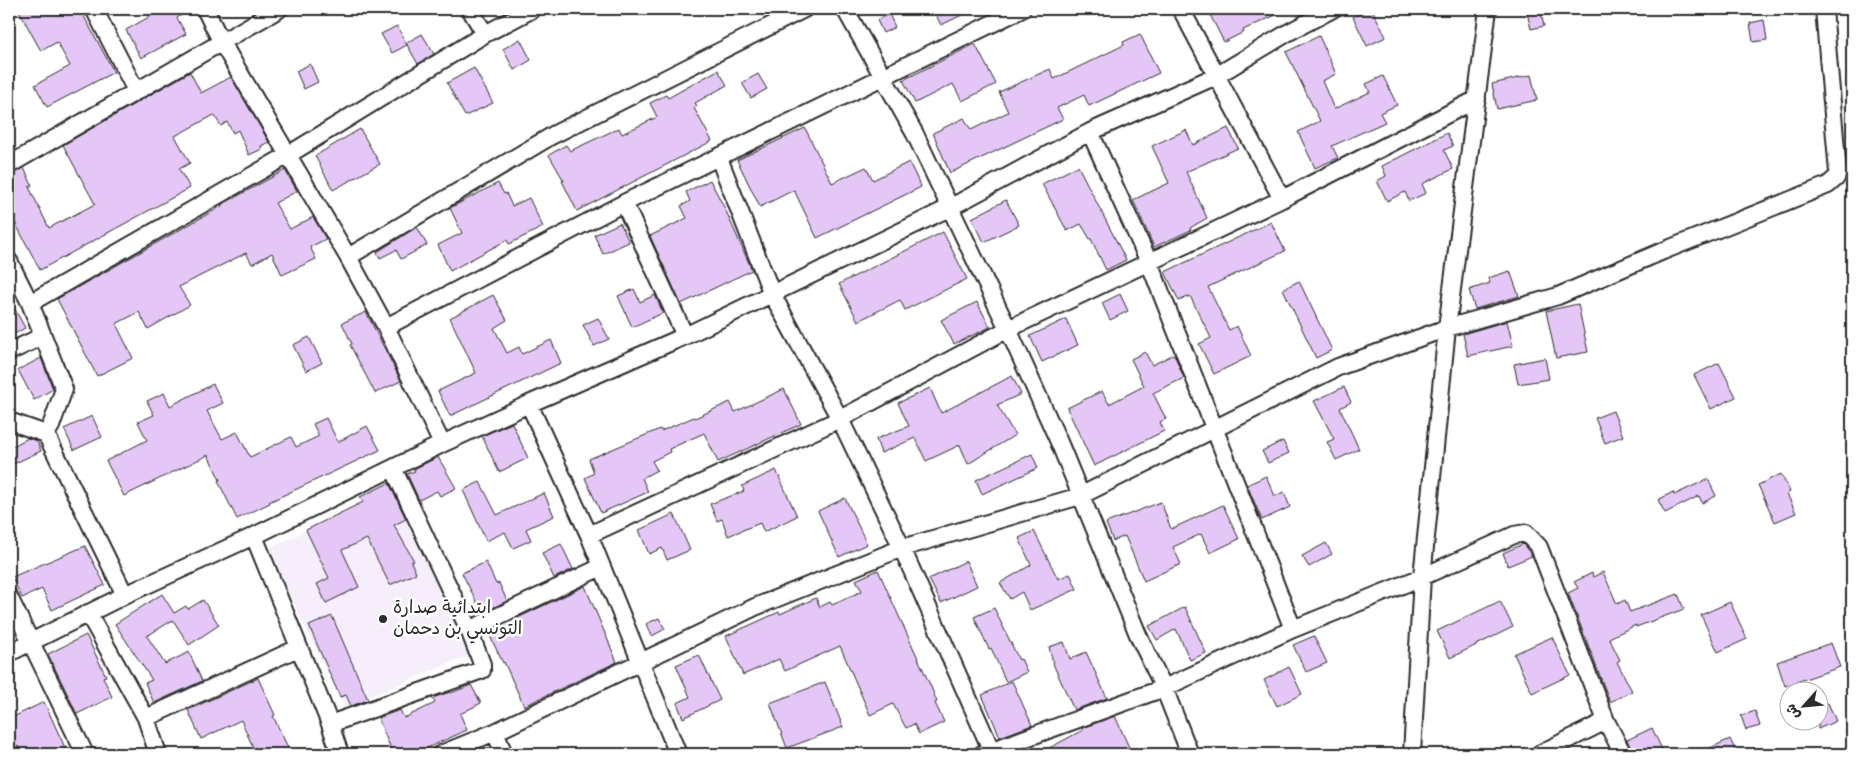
<svg xmlns="http://www.w3.org/2000/svg" width="1861" height="763" viewBox="0 0 1861 763" font-family="'Indie Flower','Playpen Sans Arabic',sans-serif">
  <rect width="100%" height="100%" fill="#fff"/>
  <filter id="ink" filterUnits="userSpaceOnUse"><feTurbulence type="fractalNoise" baseFrequency=".02" numOctaves="2"/><feDisplacementMap in="SourceGraphic" scale="10" xChannelSelector="R" yChannelSelector="G"/><feConvolveMatrix kernelMatrix="1 2 1 2 8 2 1 2 1" color-interpolation-filters="sRGB"/></filter>
  <g filter="url(#ink)">
    <path fill="#f7eefc" d="M348,510L364,541L414,516L480,651L344,707L286,587L270,548Z"/>
    <path fill="#e4c7f6" stroke="#2b2b2b" d="M18,9H80L114,72L47,107L35,85L70,66L57,42L41,51Z
      M163,9H189L177,18L186,34L141,58L126,30Z
      M933,9H975L941,25Z
      M1207,9H1289L1243,30L1244,32L1224,42Z
      M1370,9H1372L1386,37L1367,46L1353,17Z
      M1526,9H1540L1544,26L1531,29Z
      M889,14L895,27L883,33L877,20Z
      M1764,20L1767,40L1753,42L1750,23Z
      M397,26L407,45L392,53L381,34Z
      M422,34L434,54L418,64L406,43Z
      M1140,34L1159,73L1089,106L1084,95L1057,108L1063,119L950,173L933,133L964,118L971,130L1008,112L999,92L1050,69L1054,79L1124,45L1123,42Z
      M1319,36L1336,74L1322,81L1334,109L1370,92L1366,84L1383,76L1397,105L1380,113L1385,122L1332,146L1338,158L1315,168L1298,132L1320,121L1286,52Z
      M520,39L531,60L514,70L503,49Z
      M975,44L996,84L962,101L953,84L915,103L903,80Z
      M310,64L318,82L304,89L296,71Z
      M474,68L493,103L465,116L447,83Z
      M718,70L727,85L695,103L697,106L694,108L712,141L577,211L562,181H564L549,155L566,145L570,151L619,128L622,134L657,117L650,103L666,95L668,98Z
      M190,72L201,93L231,77L269,142L261,146L262,149L249,155L238,130L233,133L227,122L221,126L214,115L175,136L190,163L179,169L190,188L40,270L9,211V175L24,168L32,185L29,187L49,228L95,204L63,145Z
      M758,74L767,89L751,98L742,83Z
      M1531,75L1537,100L1497,109L1492,84Z
      M805,128L832,183L866,167L873,180L909,162L921,187L817,238L794,190L760,207L737,160Z
      M1228,128L1238,148L1186,172L1207,218L1190,228L1191,230L1154,247L1133,200L1169,183L1152,146L1186,130L1193,145Z
      M360,129L380,164L333,190L315,156Z
      M1447,133L1453,146L1444,150L1453,169L1422,184L1426,193L1409,201L1405,192L1387,201L1377,181L1386,176L1382,166Z
      M1078,166L1126,260L1106,270L1091,239H1090L1081,224L1067,231L1042,184Z
      M285,170L297,191L275,203L290,229L313,217L326,239L310,247L316,259L282,275L272,253L252,264L246,253L200,276L179,287L190,305L148,329L139,312L116,324L133,358L97,376L57,299L222,206L221,205L234,198Z
      M710,180L725,209L752,270L681,304L650,236L687,218L681,206L690,201L686,192Z
      M498,183L504,194L506,193L512,206L529,198L543,227L509,244L507,240L450,271L438,245L462,233L450,208Z
      M1006,200L1019,225L984,242L972,218Z
      M1271,222L1285,251L1208,287L1229,330L1237,326L1251,356L1214,374L1199,344L1211,338L1190,296L1179,301L1165,272Z
      M620,223L629,242L603,254L594,235Z
      M417,227L427,245L401,259L396,250L380,258L377,252Z
      M943,232L967,279L905,310L900,300L858,321L839,284Z
      M1510,271L1519,296L1475,309L1469,290L1490,283L1488,278Z
      M1299,281L1332,350L1316,358L1283,289Z
      M634,289L640,302L655,295L663,313L632,327L618,296Z
      M1120,294L1128,311L1110,320L1102,303Z
      M493,295L507,320L494,328L507,353L519,347L522,354L551,340L561,363L450,416L438,391L476,373L450,318Z
      M9,298L25,328L9,337Z
      M977,302L990,327L954,344L941,320Z
      M1578,304L1588,352L1556,358L1546,311Z
      M366,312L401,381L375,393L350,345L352,344L342,323Z
      M598,318L609,339L594,346L583,325Z
      M1066,319L1078,345L1042,362L1030,336Z
      M1507,321L1513,346L1468,356L1463,334Z
      M309,337L322,363L306,371L293,345Z
      M1145,352L1152,365L1174,354L1184,378L1153,393L1166,419L1160,422L1164,431L1094,466L1067,408L1102,391L1109,404L1144,386L1131,359Z
      M41,358L53,389L34,400L18,370Z
      M1545,358L1549,379L1518,384L1514,364Z
      M1719,363L1736,397L1711,409L1694,375Z
      M1012,376L1021,394L997,405L1015,435L968,464L960,445L926,461L915,438L881,453L876,439L909,426L898,403L930,388L941,413Z
      M213,384L223,403L207,411L222,439L237,432L250,457L291,437L296,447L319,436L313,424L326,418L338,442L367,426L380,450L269,502L270,503L237,519L218,481L220,480L208,455L124,496L106,461L147,440L138,422L154,415L147,401L164,393L170,406Z
      M1344,387L1351,402L1340,408L1359,449L1336,460L1327,442L1334,439L1314,401Z
      M784,389L801,424L718,462L704,433L669,449L670,452L652,461L657,470L642,478L648,492L601,513L585,478L594,473L589,459L660,429L661,431L694,417L695,418L730,402L735,412Z
      M1613,411L1623,436L1605,443L1595,418Z
      M92,416L102,437L74,450L64,429Z
      M512,423L528,458L499,472L482,436Z
      M28,438L37,441L41,451L9,466V448Z
      M1283,441L1289,453L1268,463L1262,451Z
      M1032,454L1038,468L982,494L976,480Z
      M438,457L456,488L440,496L437,491L419,500L407,474L415,471L414,469Z
      M776,470L797,516L764,532L760,523L728,536L722,519L717,521L710,504L744,491L742,486Z
      M1781,474L1790,492L1787,494L1796,513L1775,522L1758,485Z
      M1266,476L1275,496L1284,492L1290,507L1262,520L1247,485Z
      M1708,479L1716,496L1702,503L1699,496L1665,513L1658,500L1673,492L1674,495Z
      M480,482L497,515L544,493L554,516L526,529L531,540L513,548L505,532L486,541L463,490Z
      M389,483L406,519L394,525L414,561L411,562L416,573L390,585L367,539L342,550L359,587L326,603L317,584L329,578L306,530L363,502L360,497Z
      M845,498L867,544L839,557L818,511Z
      M1161,502L1171,529L1223,505L1239,539L1210,553L1201,534L1173,547L1181,564L1144,581L1125,536L1113,541L1106,523Z
      M674,514L690,550L667,560L662,548L649,554L639,530Z
      M1034,531L1058,579L1070,574L1077,589L1030,610L1022,592L1010,599L1000,583L1031,565L1019,538Z
      M1326,543L1332,554L1309,567L1302,556Z
      M561,544L573,569L554,578L542,553Z
      M1523,544L1532,556L1508,566L1503,553Z
      M85,546L105,585L52,610L42,589L22,598L12,577Z
      M966,561L977,586L941,603L929,579Z
      M486,562L496,584L499,583L507,601L482,613L462,573Z
      M878,570L931,687L937,702L935,703L944,722L919,734L914,724L906,728L893,704L870,715L840,646L785,671L779,659L743,675L726,636L779,612L780,614L816,598L820,607L830,602L832,605L862,591L856,580Z
      M1603,572L1617,604L1625,600L1630,612L1678,594L1684,609L1636,627V625L1609,638L1620,660L1617,662L1632,691L1610,702L1568,593L1578,588L1574,582L1592,573L1593,577Z
      M585,586L617,662L524,706L504,662L503,663L488,632Z
      M162,594L174,613L186,606L188,609L203,600L219,625L189,645L173,620L147,636L165,664L189,652L202,681L154,703L145,683L152,680L115,624Z
      M1500,601L1513,627L1450,658L1437,631Z
      M1730,602L1747,639L1718,652L1701,615Z
      M1185,607L1206,653L1190,660L1176,629L1157,640L1149,626Z
      M994,608L1019,660L1021,659L1027,672L1006,682L991,648L989,649L974,617Z
      M332,616L368,700L351,706L346,695L340,697L309,626Z
      M659,618L665,629L652,636L646,624Z
      M86,635L106,676L103,677L112,697L77,714L48,654Z
      M1314,636L1327,663L1306,672L1293,645Z
      M1552,637L1570,675L1532,693L1514,654Z
      M1064,642L1070,659L1086,652L1107,698L1074,710L1054,666L1049,647Z
      M1831,643L1840,667L1785,686L1777,662Z
      M699,655L720,700L683,718L677,703L690,697L676,665Z
      M1289,667L1302,694L1277,706L1264,680Z
      M258,678L275,715L273,716L291,754H256L241,720L201,739L188,710Z
      M1012,681L1032,725L1000,737L982,695Z
      M825,682L843,727L787,748L770,703Z
      M471,685L481,703L460,714L467,730L414,754H393L378,718L400,710L404,718L435,703L432,698L450,692L451,693Z
      M44,702L68,754H33L31,749L21,754L18,746L9,750V719Z
      M1828,703L1836,721L1818,729V708Z
      M1755,711L1760,726L1746,730L1741,716Z
      M1115,716L1132,754H1038L1083,730L1082,728Z
      M1652,728L1664,754H1633L1627,740Z
      M1730,739L1737,754H1697Z"/>
    <g fill="none" stroke-linecap="round" stroke-linejoin="round">
      <defs>
        <path id="minor" d="M94,9L136,91
          M205,9L222,43L348,257L386,327L442,444L254,536
          M470,9L485,34
          M845,9L915,134L1008,329L1059,442L1139,637L1164,688L1190,754
          M1181,9L1282,199
          M1090,132L1149,262L1293,629
          M719,158L772,294L840,419L902,548L993,754
          M9,165L279,9
          M624,203L685,336
          M348,257L553,135L804,9
          M9,261L30,303L64,389L51,426L46,434L125,595
          M30,303L288,155L485,34L533,9
          M386,327L624,203L1022,9
          M9,352L43,336
          M529,404L685,336L951,207L1090,132L1216,76L1289,32L1333,9
          M9,421L46,434
          M442,444L529,404L589,535L678,754
          M589,535L840,419L1008,329L1282,199L1477,99
          M9,597L85,754
          M88,613L146,718L158,754
          M469,630L601,567
          M9,653L125,595L254,536L330,724L340,754
          M146,718L298,648
          M1606,721L1623,754
          M330,724L482,670V664L469,630L393,468
          M495,732L755,607L902,548L1080,496L1338,367L1447,328L1558,296L1663,251L1828,185L1836,178L1838,173L1824,9
          M441,754L495,732L504,754
          M982,754L1164,688L1293,629L1422,577L1514,535L1526,533L1539,547L1606,721L1539,754
          M1412,754L1422,577L1447,328L1488,9"/>
      </defs>
      <use href="#minor" stroke="#2b2b2b" stroke-width="20"/>
      <use href="#minor" stroke="#fff" stroke-width="16"/>
    </g>
  </g>
  <circle fill="#2b2b2b" stroke="#fff" stroke-width="2" cx="383" cy="619" r="5"/>
  <g text-anchor="middle" dominant-baseline="central" stroke-width="5" stroke-linejoin="round" paint-order="stroke">
    <g font-size="18" fill="#2b2b2b" stroke="#fff" text-anchor="start">
      <text x="393" y="609">ابتدائية صدارة<tspan x="393" dy="21">التونسي بن دحمان</tspan></text>
    </g>
  </g>
  <rect width="1861" height="763" fill="none" stroke="#fff" stroke-width="30"/>
  <rect x="15" y="15" width="1831" height="733" fill="none" stroke="#2b2b2b" stroke-width="2" filter="url(#ink)"/>
  <g transform="translate(1804 706) rotate(243)"><circle r="24" fill="#ffffff" stroke="#aaaaaa"/>
  <path d="M0-4L9 19L0 12L-9 19Z" fill="#2b2b2b"/>
  <text y="-8" font-size="14" font-weight="bold" text-anchor="middle" fill="#2b2b2b">ش</text>
  </g>
</svg>
